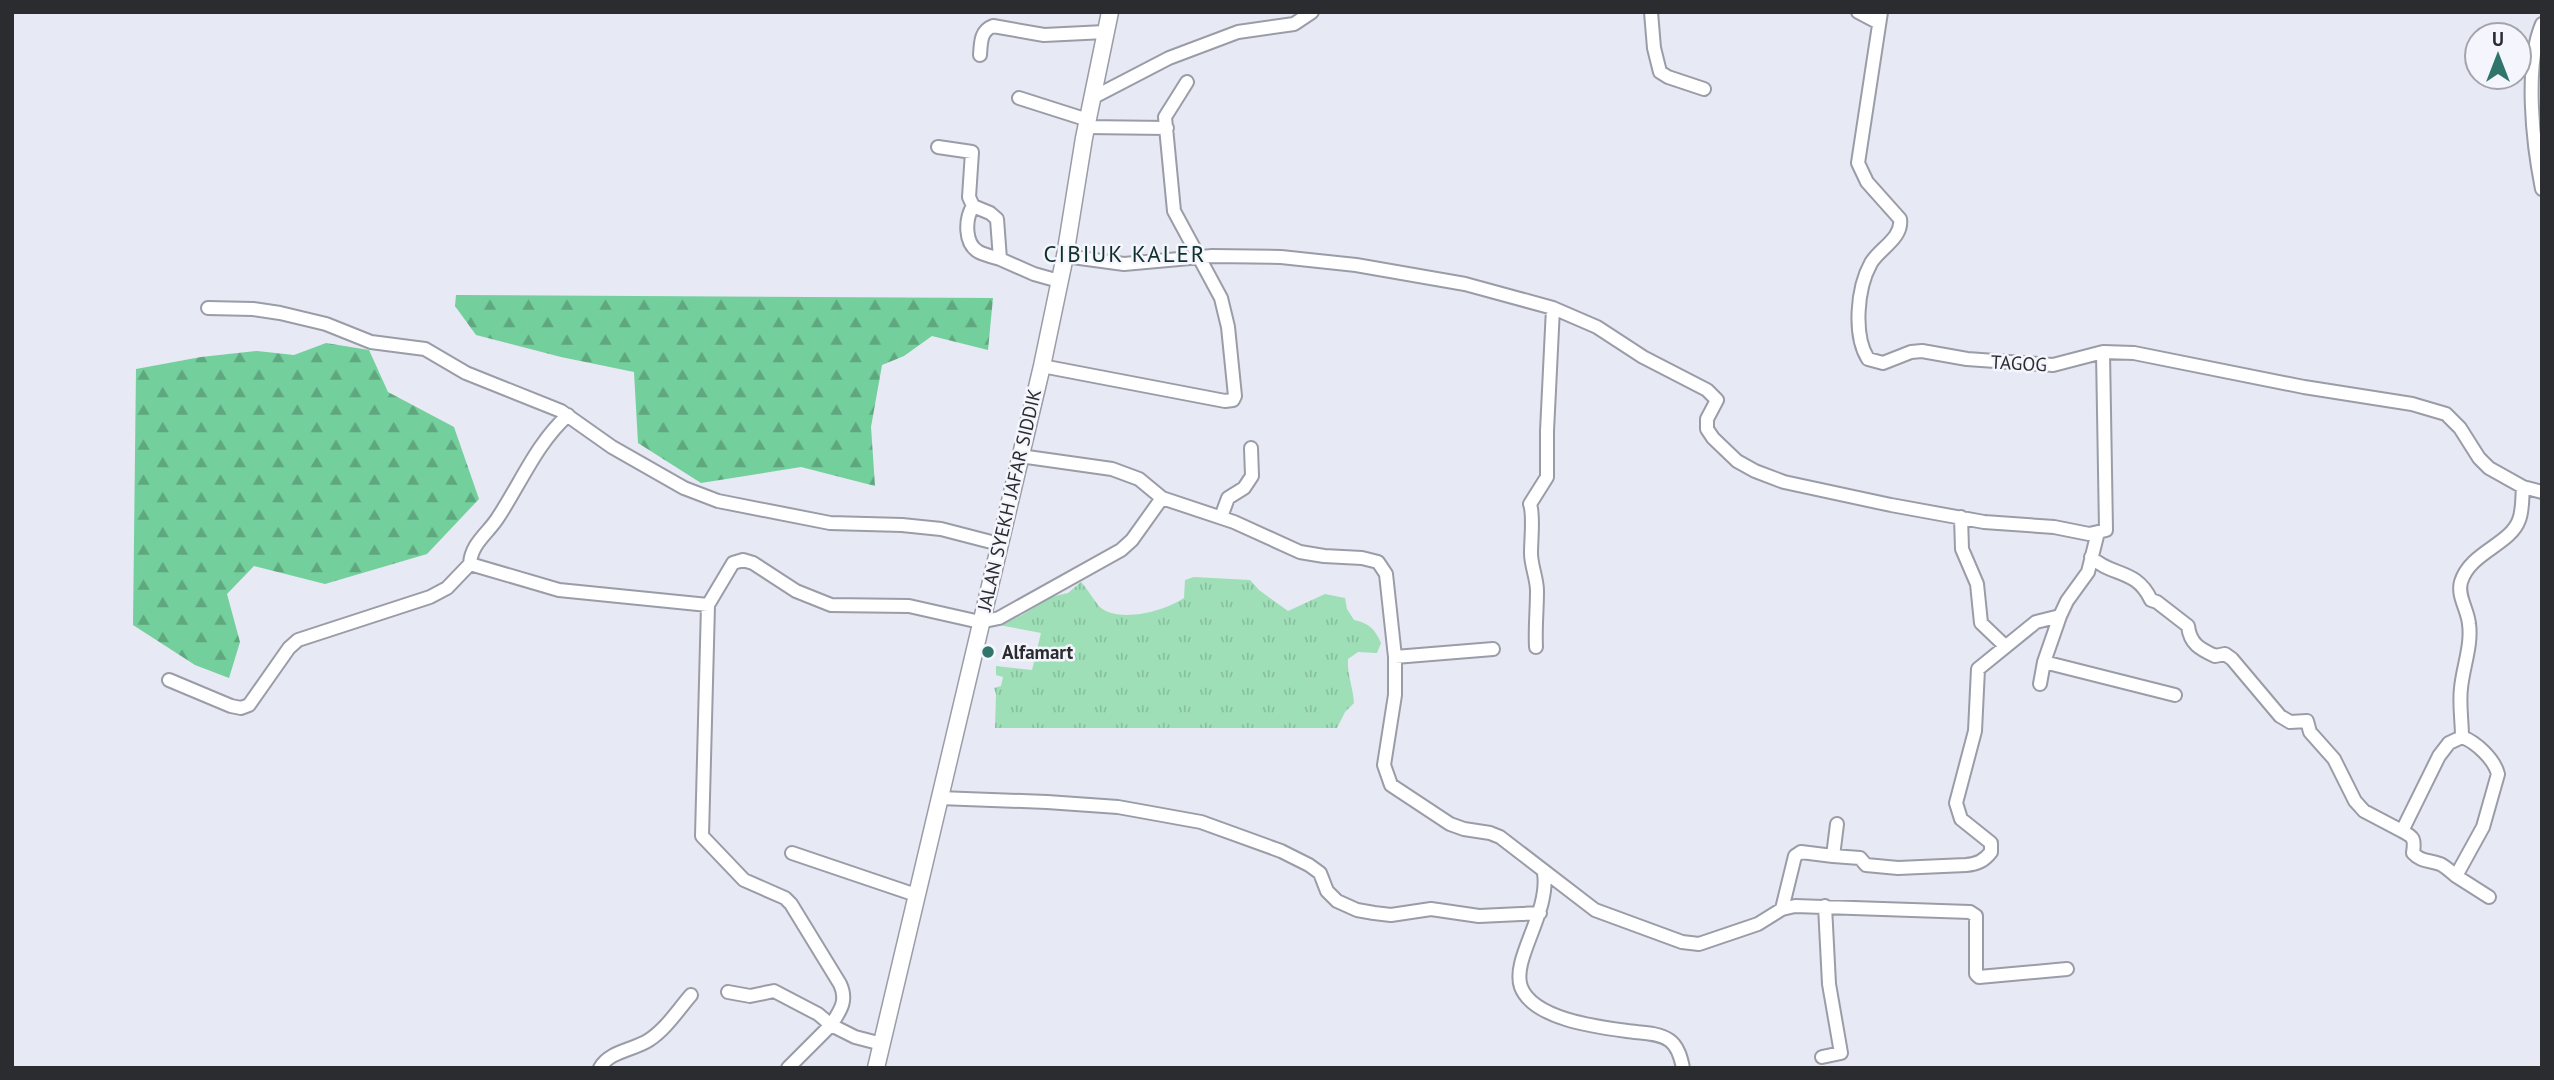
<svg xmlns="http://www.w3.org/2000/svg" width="2554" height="1080" viewBox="0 0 2554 1080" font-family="'PT Sans',sans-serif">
  <defs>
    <pattern id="grass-tufts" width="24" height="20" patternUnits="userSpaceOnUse" patternTransform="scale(1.75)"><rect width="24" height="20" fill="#9edfb8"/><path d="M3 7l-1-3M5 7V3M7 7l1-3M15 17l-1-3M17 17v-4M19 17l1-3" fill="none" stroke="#88c09e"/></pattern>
    <pattern id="forest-firs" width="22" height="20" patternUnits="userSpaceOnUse" patternTransform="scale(1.75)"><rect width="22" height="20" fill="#73cf9b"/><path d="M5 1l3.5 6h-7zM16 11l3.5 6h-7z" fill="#5fa87f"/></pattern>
  </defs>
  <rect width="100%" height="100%" fill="#e7e9f4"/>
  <path fill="url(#grass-tufts)" d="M1194,577L1250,580L1259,590L1288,611L1325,594L1345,598L1347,609L1354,620C1369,623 1375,629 1381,643L1377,653L1358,652L1348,659C1347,675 1353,687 1354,703L1345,712L1337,728H995L996,694L994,688L1001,686L1003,677L996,675V666L1032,670L1041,633L999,625L1022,615L1051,597L1068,593L1081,582C1087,588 1096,604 1101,608C1121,623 1165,611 1184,598L1185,580Z"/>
  <path fill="url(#forest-firs)" d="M456,295L993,298L988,350L932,336L904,356L882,365L871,427L875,486L801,467L701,483L638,443L634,372L561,357L476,335L455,306Z
    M326,343L369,350L388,392L454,427L479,499L427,554L325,584L254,566L227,594L240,642L229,678L195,665L133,625L136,369L201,357L257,351L294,355Z"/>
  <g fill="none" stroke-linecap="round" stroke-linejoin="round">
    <defs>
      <path id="minor" d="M1651,12L1654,48L1660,72L1668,77L1704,89
        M1858,12L1879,23
        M1881,12L1858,163L1867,182L1900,219C1903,238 1879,249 1871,263C1857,288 1853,335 1868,359L1883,363L1911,352L1922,351L1967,359L2053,365L2103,352L2134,353L2304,387L2412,404L2446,414L2460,428L2479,458L2489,468L2523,487L2542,492
        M2542,24C2524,66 2533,144 2542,189
        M980,55C981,43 980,31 993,26L1044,35L1105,32
        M1019,98L1088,120
        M1092,98L1169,58L1238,32L1294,24L1312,12
        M1086,127L1167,128
        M938,147L972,152L969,197L973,206L990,213L997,219L1000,259L1034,274L1059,281
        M973,206C965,219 964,244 979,252C985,255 993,257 1000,259
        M1065,256L1124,264L1212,256L1281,257L1356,265L1465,284L1553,308L1597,327L1643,357L1707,390L1717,400L1707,419V429L1713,438L1737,461L1755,471L1784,482L1891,505L1984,522L2054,527L2089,534L2098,532
        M208,308L253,309L280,313L326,324L371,342L425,349L466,373L561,411L612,447L684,488L718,501L830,523L902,525L941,529L999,544
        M1042,366L1225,401L1233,400L1235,396L1228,327L1221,298L1174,211L1165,117L1187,82
        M568,415C536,444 521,483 497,519C487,534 471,544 470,564L559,590L708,605L733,563L743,560L753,563L796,591L831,605L909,606L980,622L999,618L1121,550L1132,540L1162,498
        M1020,456L1112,469L1139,479L1162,498L1234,522L1300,552L1324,556L1362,558L1378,562L1386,574L1395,657V695L1384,765L1391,785L1450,824L1464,829L1490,833L1500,837L1595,910L1682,942L1699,944L1758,924L1782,909L1795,906L1970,912L1976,916V974L1979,977L2067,969
        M1221,517L1228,498L1244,488L1252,476L1251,448
        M1961,517L1962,549L1977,584L1981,623L2005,646
        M2091,557C2112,577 2136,568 2151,600L2157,602L2188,626C2190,644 2200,649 2215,656L2225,654L2232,659L2280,716L2290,722L2307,721L2310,732L2334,759L2355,801L2364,811L2402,831L2439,756L2449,743L2462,737
        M708,605L702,836L744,880L785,898L791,904L840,984C848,1001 840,1011 831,1025L818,1014L774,991L750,996L728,992
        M1536,647C1535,628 1537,610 1537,591C1537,578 1531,566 1531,553C1531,539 1534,515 1530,504L1547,477V431L1553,308
        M1395,657L1493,649
        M2044,662L2175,695
        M169,680L231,706L241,708L249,705L289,648L298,640L430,597L447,588L470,564
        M2040,684L2044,662L2060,616L2067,601L2088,572L2098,532L2106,530L2103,352
        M939,798L1047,802L1118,807L1201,822L1281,851L1309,865L1320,873L1327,891L1337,901L1357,910L1374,913L1391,915L1431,909L1479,916L1540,913
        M2402,831C2414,837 2415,839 2413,853C2421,862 2430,860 2440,864C2445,866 2451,872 2456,876
        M792,853L916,895
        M1833,856L1860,858L1866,865L1898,868L1966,865C1977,864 1984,861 1991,852V843L1961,819L1956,803L1975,731L1978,669L2036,622L2060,616
        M1544,873C1550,913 1511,959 1521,987C1533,1019 1597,1027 1627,1031C1640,1033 1657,1032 1669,1040C1678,1046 1681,1058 1683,1068
        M2489,897L2456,876L2483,827L2498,774C2494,759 2476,742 2462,737C2462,721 2459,704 2461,688C2463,667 2472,645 2469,624C2468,610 2457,596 2461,582C2470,552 2510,545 2519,520C2523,510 2522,497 2523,487
        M1782,909L1795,856L1801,852L1833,856L1837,824
        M1822,1057L1841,1053L1829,984L1825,906
        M600,1068C609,1051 634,1050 649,1040C666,1029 678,1010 691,995
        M788,1068L831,1025L855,1037L882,1044"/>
      <path id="major" d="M876,1068L1042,366L1065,256L1084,138L1110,12"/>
    </defs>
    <use href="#minor" stroke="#9a9ca7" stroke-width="16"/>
    <use href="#major" stroke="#9a9ca7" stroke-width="19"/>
    <use href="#minor" stroke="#fff" stroke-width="12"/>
    <use href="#major" stroke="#fff" stroke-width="16"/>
  </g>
  <circle fill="#2f756b" stroke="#f5f6fd" stroke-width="2.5" cx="988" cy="652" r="7"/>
  <g text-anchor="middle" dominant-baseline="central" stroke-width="5" stroke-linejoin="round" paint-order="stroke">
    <g font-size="19" fill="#2b2c30" stroke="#f5f6fd">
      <text transform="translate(2019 363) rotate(3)">TAGOG</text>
      <text transform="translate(1009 500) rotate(-77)">JALAN SYEKH JAFAR SIDDIK</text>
    </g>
    <g font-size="19" font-weight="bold" fill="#2b2c30" stroke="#f5f6fd" text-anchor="start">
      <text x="1002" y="652">Alfamart</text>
    </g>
    <g font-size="23" letter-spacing="2" fill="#0f312c" stroke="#f5f6fd">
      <text x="1125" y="253">CIBIUK KALER</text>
    </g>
  </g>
  <rect width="2554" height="1080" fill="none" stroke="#2b2c30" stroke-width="28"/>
  <g transform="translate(2498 56)"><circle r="33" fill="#f5f6fd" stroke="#a4a5ab" stroke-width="2"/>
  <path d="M0-5L12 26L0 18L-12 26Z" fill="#2f756b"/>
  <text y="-10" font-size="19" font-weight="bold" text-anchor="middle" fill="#2b2c30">U</text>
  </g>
</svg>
